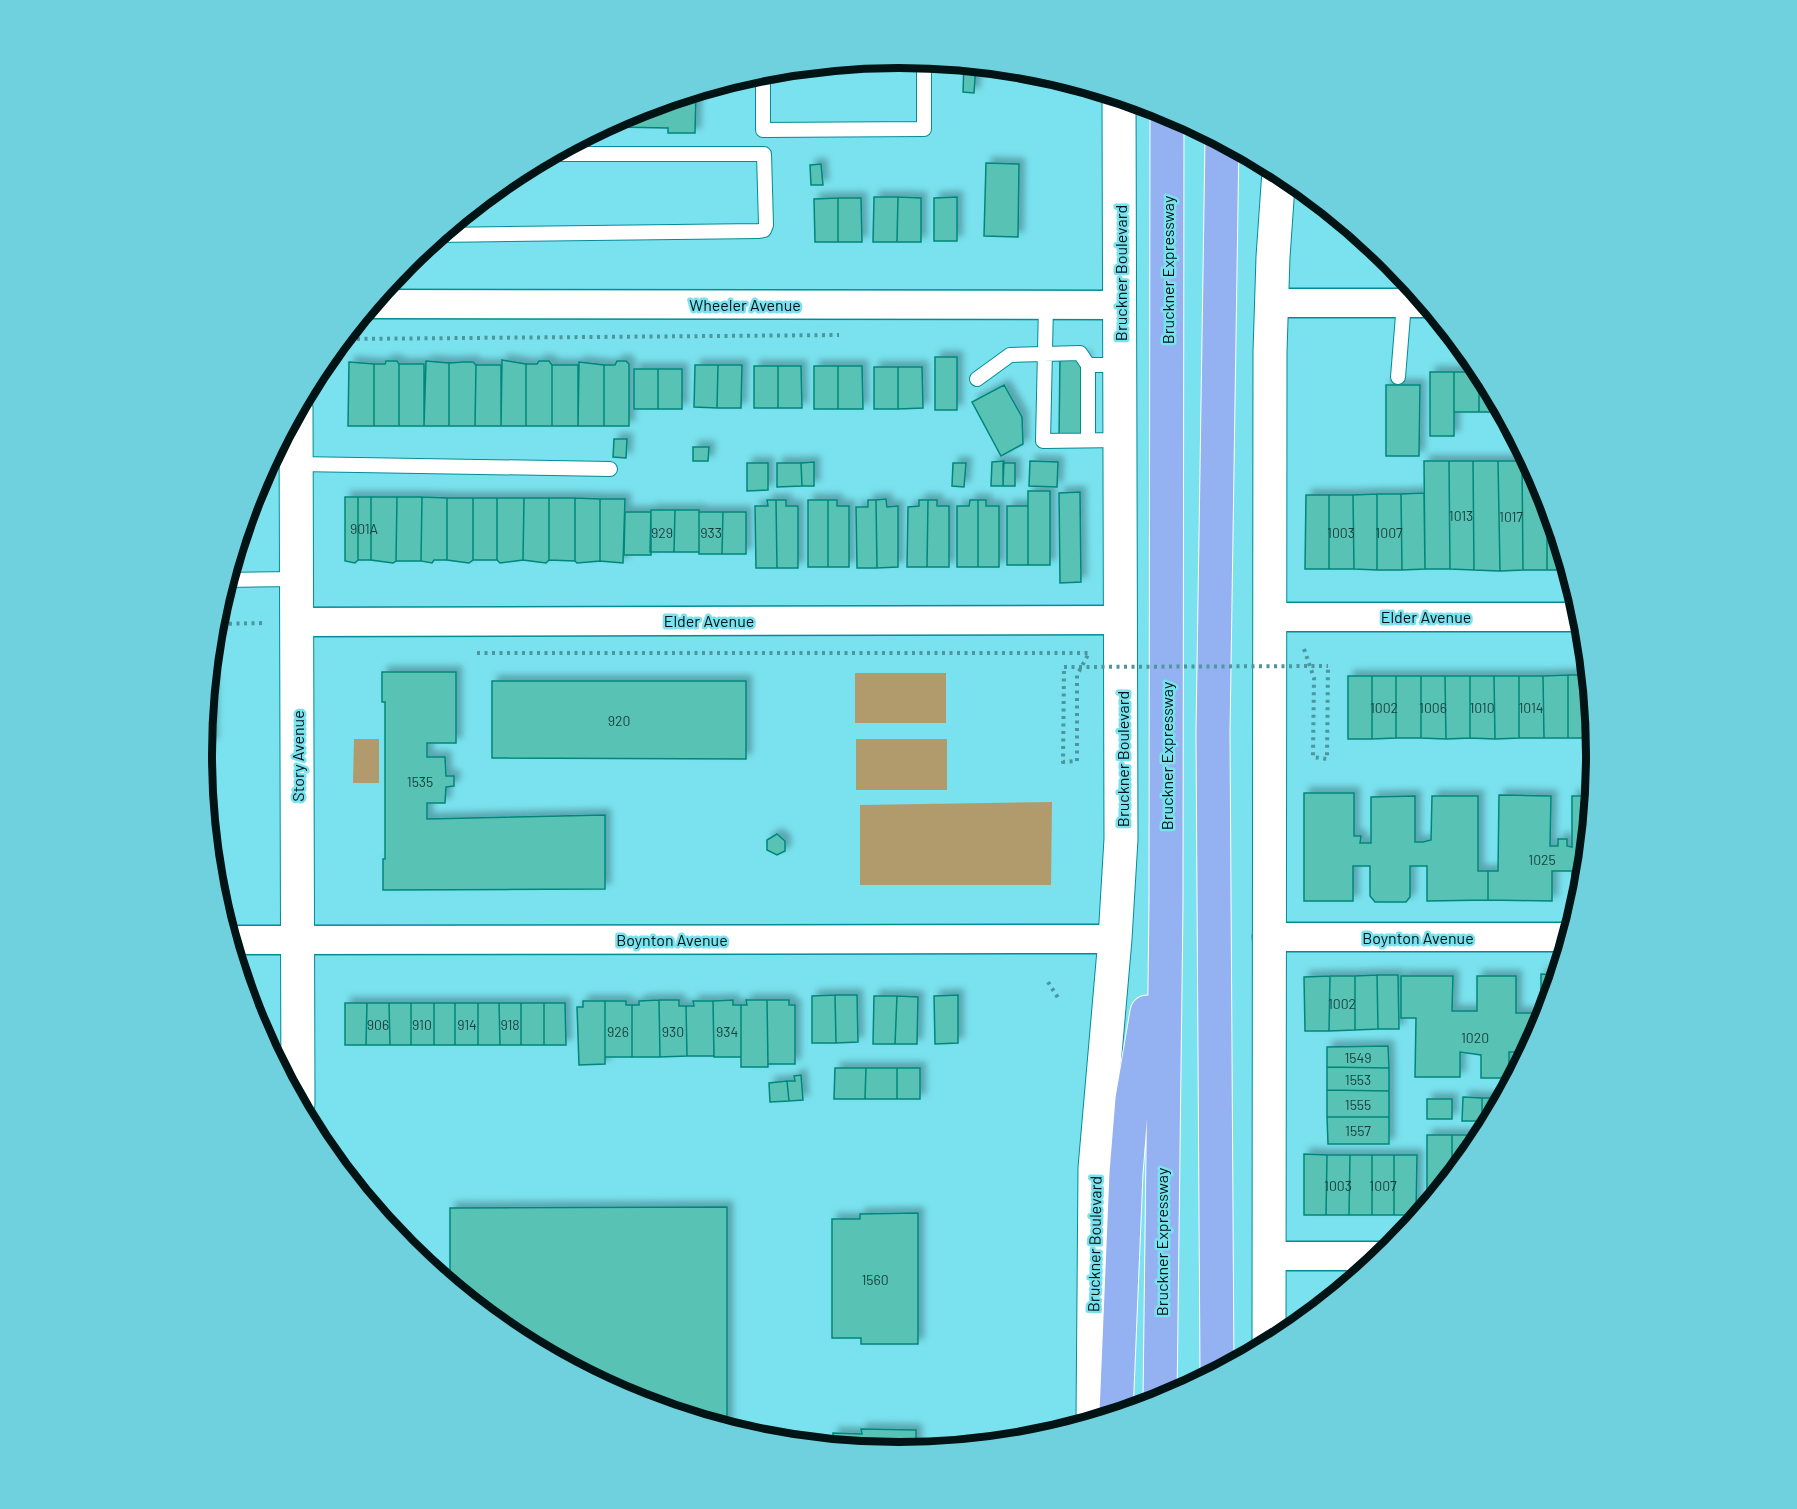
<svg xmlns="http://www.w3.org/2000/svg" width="1797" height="1509" viewBox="0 0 1797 1509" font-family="Barlow,sans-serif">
  <defs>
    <filter id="shadow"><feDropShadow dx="5.5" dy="-5.5" stdDeviation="3" flood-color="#0004"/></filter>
  </defs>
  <rect width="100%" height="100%" fill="#79e2ee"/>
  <path fill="#b19b6d" d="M855,673H946V723H855Z
    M354,739H379V783H353Z
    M856,739H947V790H856Z
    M1052,802L1051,885H860V805Z"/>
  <path fill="#59c2b5" stroke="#00867b" stroke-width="1.5" filter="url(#shadow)" d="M964,64L976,65L974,93L963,92Z
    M696,91L695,133H668V128L615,127V131H593L632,110Z
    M986,163L1019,164L1018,237L984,236Z
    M821,164L823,185H811L810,165Z
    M874,197H898L897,242H873Z
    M898,197L921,198V242H897Z
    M957,197V241H934V198Z
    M838,198V242H815L814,199Z
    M838,198H861L862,242H838Z
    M935,357H957V410H935Z
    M1060,357H1085V440H1059Z
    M502,360L526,364V426H501Z
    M386,361H397L399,364V426H374V364H385Z
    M426,361L449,363V426H424Z
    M539,361H549L552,365V426H526V364H537Z
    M617,361H626L629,364V426H604V365H615Z
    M349,362L374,364V426H348Z
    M463,362H473L476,365L475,426H449V363Z
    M579,362L604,365V426H578Z
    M399,364H424V426H399Z
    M476,365H501V426H475Z
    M552,365H578V426H552Z
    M695,365H718L717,408L694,407Z
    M718,365H742L741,408H717Z
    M754,366H778V408H754Z
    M778,366H801L802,408H778Z
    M814,366H838V409H814Z
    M838,366H862L863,409H838Z
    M874,367H898V409H874Z
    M898,367H922L923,408L898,409Z
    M634,369H658V409H634Z
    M658,369H682V409H658Z
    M1430,372H1454V436H1430Z
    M1454,372H1479V412H1454Z
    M1479,372H1481L1502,412H1479Z
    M1004,385L1022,417L1023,444L1001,456L972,402Z
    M1386,385H1420L1419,456H1386Z
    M614,439H627L626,458L613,457Z
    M693,447H709L708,461H693Z
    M1004,461L1003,486H991L992,462Z
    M1030,461L1058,462L1057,487L1029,486Z
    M1424,461H1449L1450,569H1425Z
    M1449,461H1473L1474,570L1450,569Z
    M1473,461H1498L1500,571L1474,570Z
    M1498,461H1522L1523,570L1500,571Z
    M1522,461L1529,462L1547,502V570H1523Z
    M814,462V486H802L801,463Z
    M747,463H768V490L747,491Z
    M777,463H801L802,486L777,487Z
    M953,463H966L964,487L952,486Z
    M1003,463H1015V486H1003Z
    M1028,491H1050V565H1028Z
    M1080,492L1081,582L1060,583L1059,493Z
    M1424,493L1425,569L1402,570L1401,494Z
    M1377,494V570L1354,569L1353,495Z
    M1377,494H1401L1402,570H1377Z
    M1306,495H1329V569H1305Z
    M1329,495H1353L1354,569H1329Z
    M345,497H358V560L355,563L345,561Z
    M358,497H371V560H358Z
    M371,497H397L396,561L393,563L371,560Z
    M397,497H422L421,561H396Z
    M422,497L447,498V560H434L432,563L421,561Z
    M447,498H473V560L469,563L447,560Z
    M473,498H497V560H473Z
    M497,498H524L523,560L500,563L497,560Z
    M524,498H549V560L546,563L523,560Z
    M549,498H575V561L549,560Z
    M575,498L600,499V561L577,563L575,561Z
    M600,499H625L623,563L600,561Z
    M886,499L887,507L898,506V567L877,568L876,500Z
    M767,500H776L777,568H756L755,506H768Z
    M776,500H786V506H798V568H777Z
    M808,500H828V567H808Z
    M828,500H837V506H849V567H828Z
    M868,500H876L877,568H857L856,507H868Z
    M919,500H928L927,567H907L908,507L919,506Z
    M928,500H937V506H949V567H927Z
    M970,500H978V567H957V506H969Z
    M978,500H986V506H999V567H978Z
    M1547,502L1568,570H1547Z
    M1007,506H1028V565H1007Z
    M651,510H675L674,552H650Z
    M675,510H699V552H674Z
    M625,512H651V555H624Z
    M699,512H723L722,554H699Z
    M723,512H746V554H722Z
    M382,672H456V743H427V757H445L446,776H454V786L446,787L445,803H427V819L605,815V889L383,890V859H385V702H382Z
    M1568,675V738H1544L1543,676Z
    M1568,675H1588L1592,738H1568Z
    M1348,676H1372V739H1348Z
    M1372,676H1396V738L1372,739Z
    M1396,676H1421V738H1396Z
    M1421,676H1445L1446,739L1421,738Z
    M1445,676H1470V738L1446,739Z
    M1470,676H1494L1495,739L1470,738Z
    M1494,676H1519V738L1495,739Z
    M1519,676H1543L1544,738H1519Z
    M209,678H212V744H202Z
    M492,681H746V759L492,758Z
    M1304,793H1354V836H1361L1360,843H1371V797L1415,796V842H1423L1431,840L1432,796H1478V871H1488V900L1427,901V866H1410V897L1406,902H1375L1370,896V866H1353V901H1304Z
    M1499,795L1551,796L1550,846H1558V839H1567V846L1572,847V796H1592L1580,900H1572V871H1552V901L1488,900V871H1498Z
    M777,834L785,841V851L777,855L767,850V840Z
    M1541,974L1557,975L1543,1022L1527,1052H1509V1078H1481V1055L1460,1052V1077H1415L1416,1018H1401V976H1453L1452,1011H1477V976H1516V1013H1541Z
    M1377,975L1378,1029L1355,1030V976Z
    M1377,975H1398L1399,1029H1378Z
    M1330,976L1329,1031H1305L1304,977Z
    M1330,976H1355V1030L1329,1031Z
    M835,995L836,1043H812V996Z
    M835,995H857L858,1042L836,1043Z
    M958,995V1043L935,1044L934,996Z
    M874,996H897L895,1044H873Z
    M897,996L918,997L917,1044H895Z
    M659,1000L660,1057H632V1005H639V1001Z
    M659,1000H679V1006H686L687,1056L660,1057Z
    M733,1000V1005H741V1057H714L713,1001Z
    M746,1000H767L768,1067H741V1005H747Z
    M767,1000H789V1005H795V1064H768Z
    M583,1001H605V1064L579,1065L577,1007H583Z
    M605,1001H626V1005H632V1057H605Z
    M693,1001H713L714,1056H687L686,1006H694Z
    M345,1003H367L366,1045H345Z
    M367,1003H389L390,1045H366Z
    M389,1003H411V1045H390Z
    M411,1003H434V1045H411Z
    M434,1003H455V1045H434Z
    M455,1003H478V1045H455Z
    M478,1003H499L500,1045H478Z
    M499,1003H521V1045H500Z
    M521,1003H544V1045H521Z
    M544,1003H565L566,1045H544Z
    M1388,1046L1389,1068L1327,1067V1047Z
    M1327,1067L1389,1068V1091L1327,1090Z
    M835,1068H866L865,1099H834Z
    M866,1068H897V1099H865Z
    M897,1068H920V1099H897Z
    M801,1075L803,1100L789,1101L787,1081H795L794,1076Z
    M787,1081L789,1101L770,1102L769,1083Z
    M1327,1090L1389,1091V1117H1327Z
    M1463,1097L1482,1098V1121H1462Z
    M1482,1098H1502L1489,1122L1482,1121Z
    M1427,1099H1452V1119H1427Z
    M1327,1117H1389V1144H1328Z
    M1427,1135H1452V1174L1427,1205Z
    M1452,1135H1476V1145L1452,1174Z
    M1304,1154L1327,1155L1326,1215H1304Z
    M1327,1155H1350L1349,1215H1326Z
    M1350,1155H1372V1215H1349Z
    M1372,1155H1394V1215H1372Z
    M1394,1155H1417L1416,1215H1394Z
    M727,1207V1428L631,1399L511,1334L450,1285V1208Z
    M918,1213V1344H861V1338H832V1219H860V1214Z
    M861,1429L916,1430V1450L898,1452L833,1446V1433L862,1434Z"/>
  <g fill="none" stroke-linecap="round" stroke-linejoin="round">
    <defs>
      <path id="service" d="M763,70V130L924,129V59
        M437,235L759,231L764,230L766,225L764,154H549
        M1046,305L1043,441L1121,440
        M1088,365V439
        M1398,377L1404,303
        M977,379L1010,355L1080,353L1088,365H1120
        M297,464L610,469
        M226,580L297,579"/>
      <path id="minor" d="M1271,303H1426
        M370,304L1120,305
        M1271,617H1582
        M297,622L1122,620
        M1267,937H1568
        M230,940L1115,939
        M1269,1256H1381"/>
      <path id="tertiary" d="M296,408L298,1104"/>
      <path id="secondary" d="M1269,1344L1270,352L1273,257L1279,171
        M1093,1421L1095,1168L1115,939L1121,839L1119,96"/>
      <path id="motorway" d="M1217,1371L1213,733L1222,140
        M1160,1400L1166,904L1167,111
        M1116,1414L1126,1173L1132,1099L1147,1012"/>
    </defs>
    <use href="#service" stroke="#038c97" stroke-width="16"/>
    <use href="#minor" stroke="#038c97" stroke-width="31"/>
    <use href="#tertiary" stroke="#038c97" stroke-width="35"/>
    <use href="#secondary" stroke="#038c97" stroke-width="35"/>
    <use href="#motorway" stroke="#fff" stroke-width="35"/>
    <path stroke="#4d969f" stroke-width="4" stroke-dasharray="3 4.5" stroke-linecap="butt" d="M342,339L839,335
      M214,624L266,623
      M1304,649L1314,678L1313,757L1327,759L1328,666
      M477,653H1089L1077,675V761L1063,762L1064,667
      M1048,982L1060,1001"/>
    <use href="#service" stroke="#fff" stroke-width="14"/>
    <use href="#minor" stroke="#fff" stroke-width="28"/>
    <use href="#tertiary" stroke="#fff" stroke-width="33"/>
    <use href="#secondary" stroke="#fff" stroke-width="33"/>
    <use href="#motorway" stroke="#94b2f2" stroke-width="33"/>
    <path stroke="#4d969f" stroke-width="4" stroke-dasharray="3 4.5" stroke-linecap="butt" d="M1064,667L1328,666"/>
  </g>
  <g text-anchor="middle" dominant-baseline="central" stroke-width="5" stroke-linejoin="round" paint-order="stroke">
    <g font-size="14" fill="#163f3d">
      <text x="1461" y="515">1013</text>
      <text x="1511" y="516">1017</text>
      <text x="364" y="528">901A</text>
      <text x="662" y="532">929</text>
      <text x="711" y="532">933</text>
      <text x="1341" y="532">1003</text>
      <text x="1389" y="532">1007</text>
      <text x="1384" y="707">1002</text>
      <text x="1433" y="707">1006</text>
      <text x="1482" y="707">1010</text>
      <text x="1531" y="707">1014</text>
      <text x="619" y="720">920</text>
      <text x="420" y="781">1535</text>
      <text x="1542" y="859">1025</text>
      <text x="1342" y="1003">1002</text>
      <text x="378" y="1024">906</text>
      <text x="422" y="1024">910</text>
      <text x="467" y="1024">914</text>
      <text x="510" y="1024">918</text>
      <text x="618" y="1031">926</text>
      <text x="673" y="1031">930</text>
      <text x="727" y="1031">934</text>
      <text x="1475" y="1037">1020</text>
      <text x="1358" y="1057">1549</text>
      <text x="1358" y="1079">1553</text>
      <text x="1358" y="1104">1555</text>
      <text x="1358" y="1130">1557</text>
      <text x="1338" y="1185">1003</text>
      <text x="1383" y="1185">1007</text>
      <text x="875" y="1279">1560</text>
    </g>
    <g font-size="16" fill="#001315" stroke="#79e2ee">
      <text transform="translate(1167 270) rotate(-90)">Bruckner Expressway</text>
      <text transform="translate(1120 273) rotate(-90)">Bruckner Boulevard</text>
      <text x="745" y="304">Wheeler Avenue</text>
      <text x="1426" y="616">Elder Avenue</text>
      <text x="709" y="620">Elder Avenue</text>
      <text transform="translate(297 756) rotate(-90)">Story Avenue</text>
      <text transform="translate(1166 756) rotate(-90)">Bruckner Expressway</text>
      <text transform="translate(1122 759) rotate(-90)">Bruckner Boulevard</text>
      <text x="1418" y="937">Boynton Avenue</text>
      <text x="672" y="939">Boynton Avenue</text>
      <text transform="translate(1161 1242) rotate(-90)">Bruckner Expressway</text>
      <text transform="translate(1094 1244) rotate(-89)">Bruckner Boulevard</text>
    </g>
  </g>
  <path d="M0 0H1797V1509H0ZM212 755a687 687 0 1 1 1374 0a687 687 0 1 1-1374 0Z" fill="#6fd1dd" fill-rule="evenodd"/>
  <path fill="none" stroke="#001315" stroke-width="8" d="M212 755a687 687 0 1 1 1374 0a687 687 0 1 1-1374 0Z"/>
</svg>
